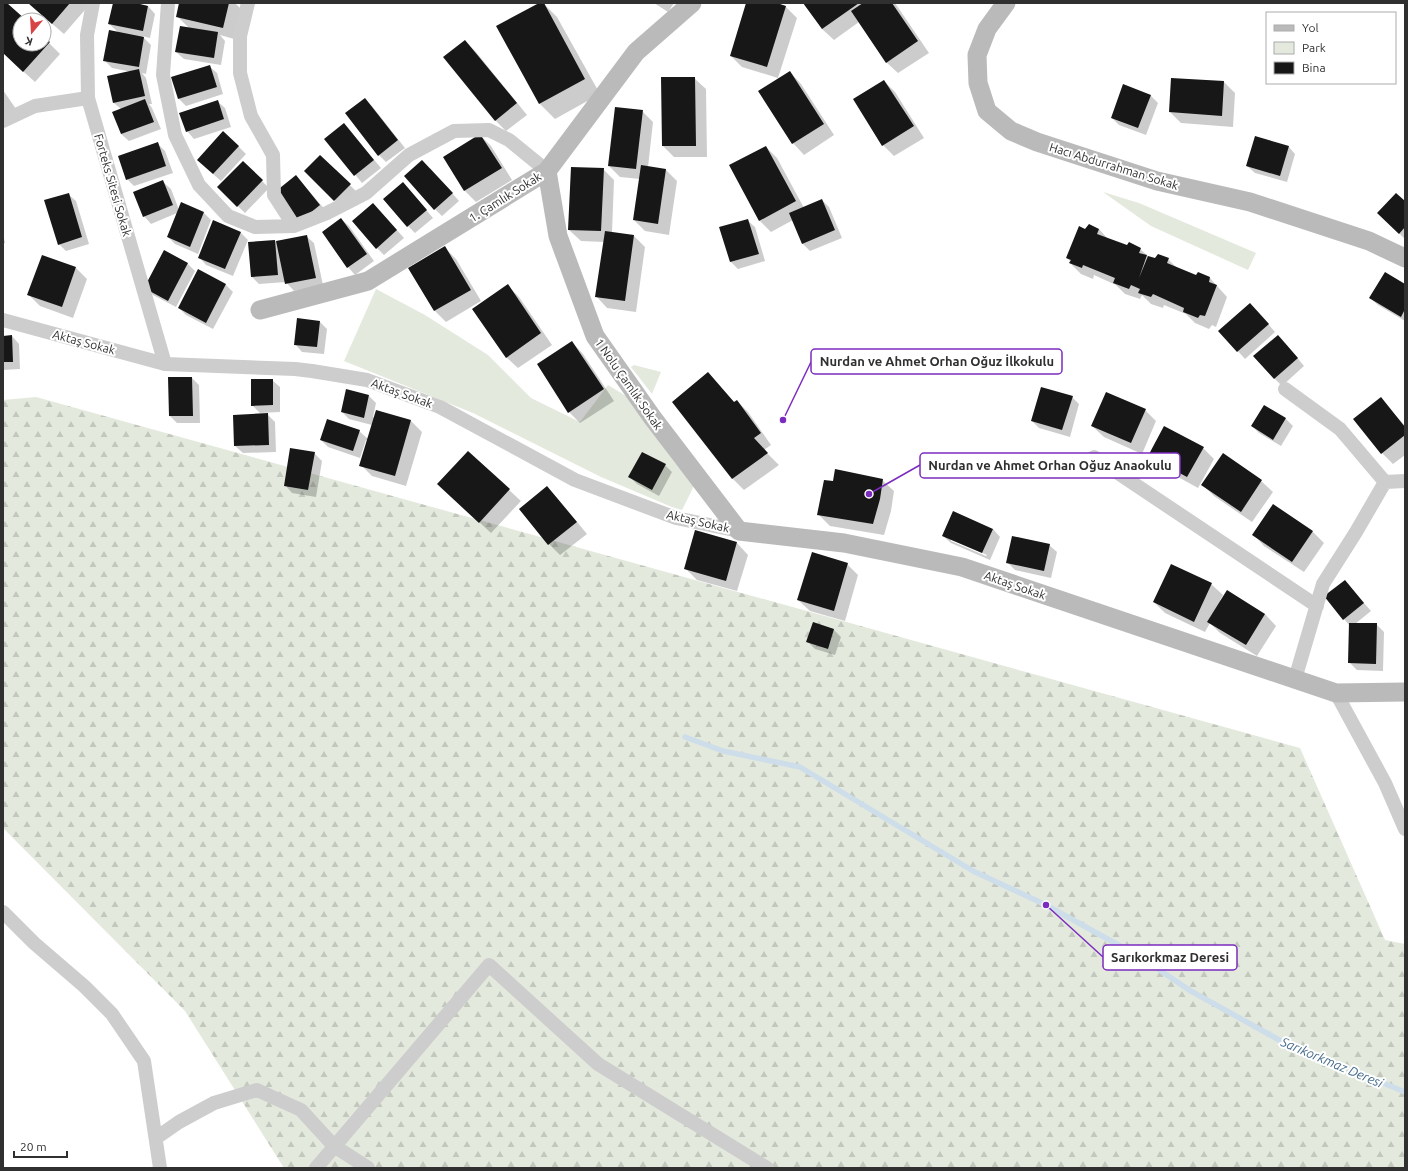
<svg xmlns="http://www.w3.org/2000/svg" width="1408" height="1171" viewBox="0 0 1408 1171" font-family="Ubuntu,sans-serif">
  <defs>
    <pattern id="forest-firs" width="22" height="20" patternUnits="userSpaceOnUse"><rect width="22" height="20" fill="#e3e9dd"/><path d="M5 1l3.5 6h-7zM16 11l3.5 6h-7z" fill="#c3c8be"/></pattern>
  </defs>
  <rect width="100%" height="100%" fill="#fff"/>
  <path fill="#e3e9dd" d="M1103,192L1139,203L1256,253L1248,270L1151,226Z
    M376,289L425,315L488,355L531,398L580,422L608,385L626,396L675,463L694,486L682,510L672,507L601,477L473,413L344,361Z
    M634,365L661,372L652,394L631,367Z"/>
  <path fill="url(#forest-firs)" d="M36,397L1300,748L1385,940L1405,944V1168H284L185,1011L3,828V400Z"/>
  <path fill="#0003" fill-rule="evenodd" d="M3,3H6L24,20H20V44H44V38L60,54L35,82L3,53Z
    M28,3H91L64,34Z
    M114,3H132L148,6L155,14L150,38L142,36L151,45L146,74L142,73L146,78L152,104H149L152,108L161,129L129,141L121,134V109L114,103L132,72L112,68L104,60L119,33L109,24Z
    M180,3H235L241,9L234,39L220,35L225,41L221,65L184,59L176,52L189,28L177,16Z
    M541,3H543L557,17L600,94L555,119L540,104L497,27Z
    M654,3H674L668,12Z
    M747,3H774L786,7L797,18L778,78L742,67L731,56Z
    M804,3H895L929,53L898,73L886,62L859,22L834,40L822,29Z
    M465,41L476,52L527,115L506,131L495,120Z
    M209,66L217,73L223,94L186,106L179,99L172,78Z
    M790,72L801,84L834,135L804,155L793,143L760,92Z
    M694,78L706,89L707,157H674L663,146Z
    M884,81L895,92L924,138L894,156L883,145Z
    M1224,82L1235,93L1233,127L1181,123L1170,112Z
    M3,90L16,109L3,118Z
    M1150,95L1158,103L1146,135L1119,125L1112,118Z
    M365,99L372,106L405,148L386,162L379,155Z
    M217,101L225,108L231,127L194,139L187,131Z
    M642,111L653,122L648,167L666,170L677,181L669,235L645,231L634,220L640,179L620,177L609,166Z
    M344,124L381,168L362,183L326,139Z
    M480,135L491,146L512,180L476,202L465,191L444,157Z
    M158,144L165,151L173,173L134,186L127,179Z
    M238,146L246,154L221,181L205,167Z
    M1288,146L1295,154L1287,182L1255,173L1247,166Z
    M766,147L777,158L804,208L822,200L829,207L842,238L810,251L803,244L793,220L771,232L760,221Z
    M320,156L357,192L342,207L305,171Z
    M243,162L269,188L245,213L218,187Z
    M430,168L459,201L442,216L435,209Z
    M603,169L614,180L612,233L634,236L645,247L636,312L607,308L596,296L604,242L581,241L569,230Z
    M296,176L327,212L307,228Z
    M163,182L171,189L179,210L181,204L204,213L211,220L198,254L175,244L168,237L177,213L151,224L144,216Z
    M410,191L433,218L415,233L408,226Z
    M68,194L76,201L89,244L66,251L59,244Z
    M1405,203V239L1385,220Z
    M380,211L404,238L384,255L377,248Z
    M341,219L349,226L374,261L355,275L348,267L323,232Z
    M747,220L755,227L765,261L738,269L731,262Z
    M214,222L241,233L248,240L233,276L206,265L199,257Z
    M1089,225L1099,229L1108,239L1127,247L1140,249L1149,257L1155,260L1168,259L1178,269L1197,276L1199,273L1210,278L1227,297L1216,327L1212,325L1209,329L1195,323L1186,314L1164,305L1163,308L1151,304L1142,295L1140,299L1125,294L1116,285L1094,275L1093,279L1081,274L1070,263L1071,262L1067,258Z
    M3,234L5,243H3Z
    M306,236L314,243L323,285L294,291L286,282L259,284L252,277L275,241L276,242Z
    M445,248L456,259L481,301L446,322L435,311L410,268Z
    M165,251L188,264L195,271L176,307L153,295L145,287Z
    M76,268L87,279L73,318L40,306L29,295Z
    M199,271L226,285L233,292L213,329L186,315L179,308Z
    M507,285L519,297L552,345L518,368L506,357Z
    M1405,285V321L1378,305L1370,298Z
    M1257,311L1275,332L1245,359L1220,331Z
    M320,322L327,329L324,354L302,352L295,344Z
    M12,336L19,344L20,369L3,370V337Z
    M572,342L583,354L614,401L580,423L569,412Z
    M1285,343L1304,366L1282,386L1274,378Z
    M708,374L735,403L737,401L748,412L771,445L764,450L779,465L744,490L732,478Z
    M192,378L199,385L200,423H177L170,416Z
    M272,380L280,387V412L260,413L252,405Z
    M369,396L376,403L373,417L411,421L422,432L406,486L372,476L361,465L368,440H366L360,458L328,447L321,440L359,431L368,439L372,425L349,419L342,412Z
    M1072,397L1079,404L1070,437L1039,428L1032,421Z
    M1381,399L1405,426V455L1393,464L1382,453Z
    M1264,406L1286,419L1293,426L1281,446L1259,433L1252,426Z
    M1145,410L1156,421L1142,454L1104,437L1092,426Z
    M267,414L275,422L276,452L243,453L235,446Z
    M1203,448L1214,459L1198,488L1160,467L1149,456Z
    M468,452L521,501L491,533L450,495Z
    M314,453L322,461L316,497L292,493L285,485Z
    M1223,455L1261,481L1273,492L1252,522L1214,496L1203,485Z
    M665,465L672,472L659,496L637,484L630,477Z
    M882,480L894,491L891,511L884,535L830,526L818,514L834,482Z
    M547,487L558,499L587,534L560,555L549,544Z
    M1273,505L1313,532L1324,543L1304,572L1264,546L1253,534Z
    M993,529L1000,537L990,560L951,543L943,536ZM951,539L987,555L986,556L951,541Z
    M737,543L748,555L737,591L697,580L685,568Z
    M1049,545L1057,552L1051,578L1015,570L1007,562Z
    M847,564L858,575L845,621L810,611L798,600Z
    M1345,581L1371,611L1355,624H1376L1384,632L1383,671L1357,670L1350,663V626L1325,597Z
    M1211,584L1223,595L1220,600L1222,601L1227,591L1265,614L1276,626L1257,656L1220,633L1210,623L1205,632L1165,613L1154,602Z
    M834,630L841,637L835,655L815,649L807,641Z"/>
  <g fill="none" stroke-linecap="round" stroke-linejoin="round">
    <path stroke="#ceddea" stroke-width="5.5" d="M685,737L723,751L800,767L973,871L1046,905L1142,958L1189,990L1281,1041L1405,1092"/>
  </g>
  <path fill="#171717" d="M3,3H7L26,20H20V44H44V37L50,42L23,72L3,53Z
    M28,3H70L52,24Z
    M113,3H136L148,6L143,31L108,24Z
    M179,3H229L223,28L176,17Z
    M539,3H544L585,79L539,104L496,26Z
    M746,3H777L786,6L767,67L730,56Z
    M803,3H859L822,29Z
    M863,3H892L918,41L886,63L851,11Z
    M180,26L218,32L214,58L175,52Z
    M109,30L144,37L139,67L103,61Z
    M465,40L517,103L495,121L443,57Z
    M210,65L217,87L178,99L171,77Z
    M139,69L145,96L113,103L107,76Z
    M790,71L824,124L792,144L758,91Z
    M661,77H695L696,146H662Z
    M1171,78L1224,81L1222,116L1169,112Z
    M884,80L914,126L882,146L853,99Z
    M1123,84L1151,95L1138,128L1111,118Z
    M365,98L398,140L378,156L345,113Z
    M145,99L154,122L121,134L112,112Z
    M218,100L224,119L186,132L179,113Z
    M615,107L643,110L636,169L608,166Z
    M344,123L374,160L354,176L324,139Z
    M223,131L239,146L213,174L197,160Z
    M480,134L502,168L464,191L443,157Z
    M1255,136L1289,146L1280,176L1246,166Z
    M158,142L166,166L126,180L118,156Z
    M766,146L796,201L759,221L729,165Z
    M320,155L351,184L334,201L304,171Z
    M422,160L453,193L434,210L404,176Z
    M243,161L263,180L237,207L217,187Z
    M641,165L666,169L658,224L633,220Z
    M571,167L604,168L601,231L568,230Z
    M296,175L320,205L299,222L275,192Z
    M163,180L173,205L143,217L133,192Z
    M403,182L427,210L407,227L383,199Z
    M69,193L82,237L58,245L44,200Z
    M1396,193L1405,201V227L1399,234L1377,213Z
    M822,199L835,230L802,244L789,213Z
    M181,202L204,212L190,247L167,237Z
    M373,203L397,230L376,249L352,221Z
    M341,218L367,254L347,268L322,232Z
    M748,219L759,254L730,262L719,227Z
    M213,220L241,232L225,269L198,258Z
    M1089,224L1099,229L1097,234L1127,245L1129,242L1141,248L1139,253L1147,255L1139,278L1148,256L1155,258L1158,254L1169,258L1167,263L1196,275L1198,272L1210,277L1209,282L1217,285L1205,316L1200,315L1198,318L1183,312L1184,308L1153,294L1151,297L1138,293L1140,289L1131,285L1129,289L1113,283L1115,278L1083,265L1082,268L1069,263L1071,260L1066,258L1079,226L1085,229Z
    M605,231L634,235L625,301L595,297Z
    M307,235L316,278L285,284L276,241Z
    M275,240L278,275L251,277L248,242Z
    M445,246L471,290L434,311L408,268Z
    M164,250L188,263L168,301L144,288Z
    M42,255L76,267L62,307L27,295Z
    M198,269L226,284L206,323L178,308Z
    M1385,272L1405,284V309L1401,317L1369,298Z
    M508,284L541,333L506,358L472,309Z
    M1250,303L1269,324L1237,352L1218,331Z
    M297,318L320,321L317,347L294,345Z
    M12,335L13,362H3V336Z
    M1278,335L1298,358L1274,379L1253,356Z
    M572,341L604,389L568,413L537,364Z
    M708,372L734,402L737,400L761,433L754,438L768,453L732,479L672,402Z
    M168,377H192L193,416H169Z
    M251,379H273V405L251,406Z
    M1041,387L1073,396L1062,430L1031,421Z
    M346,389L369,395L364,418L341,412Z
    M1106,392L1146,409L1131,443L1091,426Z
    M1381,397L1405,427V435L1381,454L1353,419Z
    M1264,405L1286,418L1273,440L1251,426Z
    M376,410L411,420L395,476L359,466Z
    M268,413L269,445L234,446L233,415Z
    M327,419L360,430L353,451L320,440Z
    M1164,426L1204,447L1187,477L1148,456Z
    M290,448L315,452L308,490L284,486Z
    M468,451L510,489L479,523L437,484Z
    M642,452L666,464L652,490L628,477Z
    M1223,453L1262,480L1241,512L1201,485Z
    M835,469L883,479L880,499L873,524L817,515L824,480L833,481Z
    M547,486L577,522L548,545L519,509Z
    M1273,504L1313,531L1292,562L1252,535Z
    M953,511L993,529L982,553L942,536Z
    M695,530L737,542L726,581L684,569Z
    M1012,536L1050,544L1044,571L1006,563Z
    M812,552L848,563L834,611L797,600Z
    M1171,564L1212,583L1194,622L1153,602Z
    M1345,580L1364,603L1343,620L1324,596Z
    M1227,590L1265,614L1246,645L1207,622Z
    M813,622L834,629L828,649L806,642Z
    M1349,623H1377L1376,664L1348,663Z"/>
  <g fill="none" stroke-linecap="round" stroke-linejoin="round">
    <path stroke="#cdcdcd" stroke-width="14" d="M93,3L87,35L88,98L165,364
      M168,3L163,75L175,135L199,185L228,216L255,227L294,226L327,213L366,193L409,155L454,131L489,130L509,140L547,171
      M248,3L240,36V73L251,116L273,155L274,195L294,226
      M3,121L35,106L88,98
      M3,320L165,364L295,369L312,371L367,380L440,407L575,480L676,518L739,531
      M1285,389L1340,429L1385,482L1405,481
      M1094,457L1317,606
      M1295,679L1323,584L1356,532L1385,482
      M1336,693L1385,783L1405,829
      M3,912L34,943L84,986L112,1014L144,1061L160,1168
      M156,1138L179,1122L214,1103L257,1090L301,1110L334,1146L368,1168
      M316,1168L489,965L598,1064L767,1168"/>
    <path stroke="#bababa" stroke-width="19" d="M1006,3L987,29L977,55L978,83L987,111L1011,131L1037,142L1157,181L1250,202L1369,241L1405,258
      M547,171L558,236L595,336L652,417L739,531L844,543L962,567L1336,693L1405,692
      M260,310L368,281L547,171L636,52L692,3"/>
  </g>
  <g text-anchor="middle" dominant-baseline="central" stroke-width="4" stroke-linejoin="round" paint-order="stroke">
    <g font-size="12" fill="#303030" stroke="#fff">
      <text transform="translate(1114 166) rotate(17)">Hacı Abdurrahman Sokak</text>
      <text transform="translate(113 185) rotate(74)">Forteks Sitesi Sokak</text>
      <text transform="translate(505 197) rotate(-32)">1. Çamlık Sokak</text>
      <text transform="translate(84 342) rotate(15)">Aktaş Sokak</text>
      <text transform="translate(629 384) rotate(55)">1 Nolu Çamlık Sokak</text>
      <text transform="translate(402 393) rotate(20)">Aktaş Sokak</text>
      <text transform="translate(698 521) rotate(13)">Aktaş Sokak</text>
      <text transform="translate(1015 585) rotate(19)">Aktaş Sokak</text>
    </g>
    <g font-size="13" font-style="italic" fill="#456c8c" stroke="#fff">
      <text transform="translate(1332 1062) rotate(23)">Sarıkorkmaz Deresi</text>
    </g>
  </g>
  <path fill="none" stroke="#7b2cbf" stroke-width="1.5" d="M783 420L811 362M869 494L920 465M1046 905L1103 957"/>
  <g fill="#7b2cbf" stroke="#fff" stroke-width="1.5">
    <circle cx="783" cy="420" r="4"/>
    <circle cx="869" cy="494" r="4"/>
    <circle cx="1046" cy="905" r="4"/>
  </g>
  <g fill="#fff" stroke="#7b2cbf" stroke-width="1.5">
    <rect x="811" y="349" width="251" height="25" rx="4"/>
    <rect x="920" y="453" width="260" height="25" rx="4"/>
    <rect x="1103" y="945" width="134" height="25" rx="4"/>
  </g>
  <g font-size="13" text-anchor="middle" font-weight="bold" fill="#303030">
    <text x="937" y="366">Nurdan ve Ahmet Orhan Oğuz İlkokulu</text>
    <text x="1050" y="470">Nurdan ve Ahmet Orhan Oğuz Anaokulu</text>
    <text x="1170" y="962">Sarıkorkmaz Deresi</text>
  </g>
  <rect width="1408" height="1171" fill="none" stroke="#303030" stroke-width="8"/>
  <rect x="1266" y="12" width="130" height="72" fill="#ffffff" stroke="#acacac"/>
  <rect x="1274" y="25" width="20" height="6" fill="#bababa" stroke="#acacac"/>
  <text x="1302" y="32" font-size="12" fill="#303030">Yol</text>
  <rect x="1274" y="42" width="20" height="12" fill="#e3e9dd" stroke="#acacac"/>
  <text x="1302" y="52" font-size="12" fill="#303030">Park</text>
  <rect x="1274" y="62" width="20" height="12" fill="#171717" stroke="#acacac"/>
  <text x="1302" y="72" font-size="12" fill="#303030">Bina</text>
  <g transform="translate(32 32) rotate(198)"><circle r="19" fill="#ffffff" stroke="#acacac"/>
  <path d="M0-3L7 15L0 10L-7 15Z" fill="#d64446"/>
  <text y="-6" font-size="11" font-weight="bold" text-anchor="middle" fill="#303030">K</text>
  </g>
  <path d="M14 1151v6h53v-6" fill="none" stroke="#303030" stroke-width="2"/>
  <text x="20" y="1151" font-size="12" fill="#303030" stroke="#ffffff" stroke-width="3" paint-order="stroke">20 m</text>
</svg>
